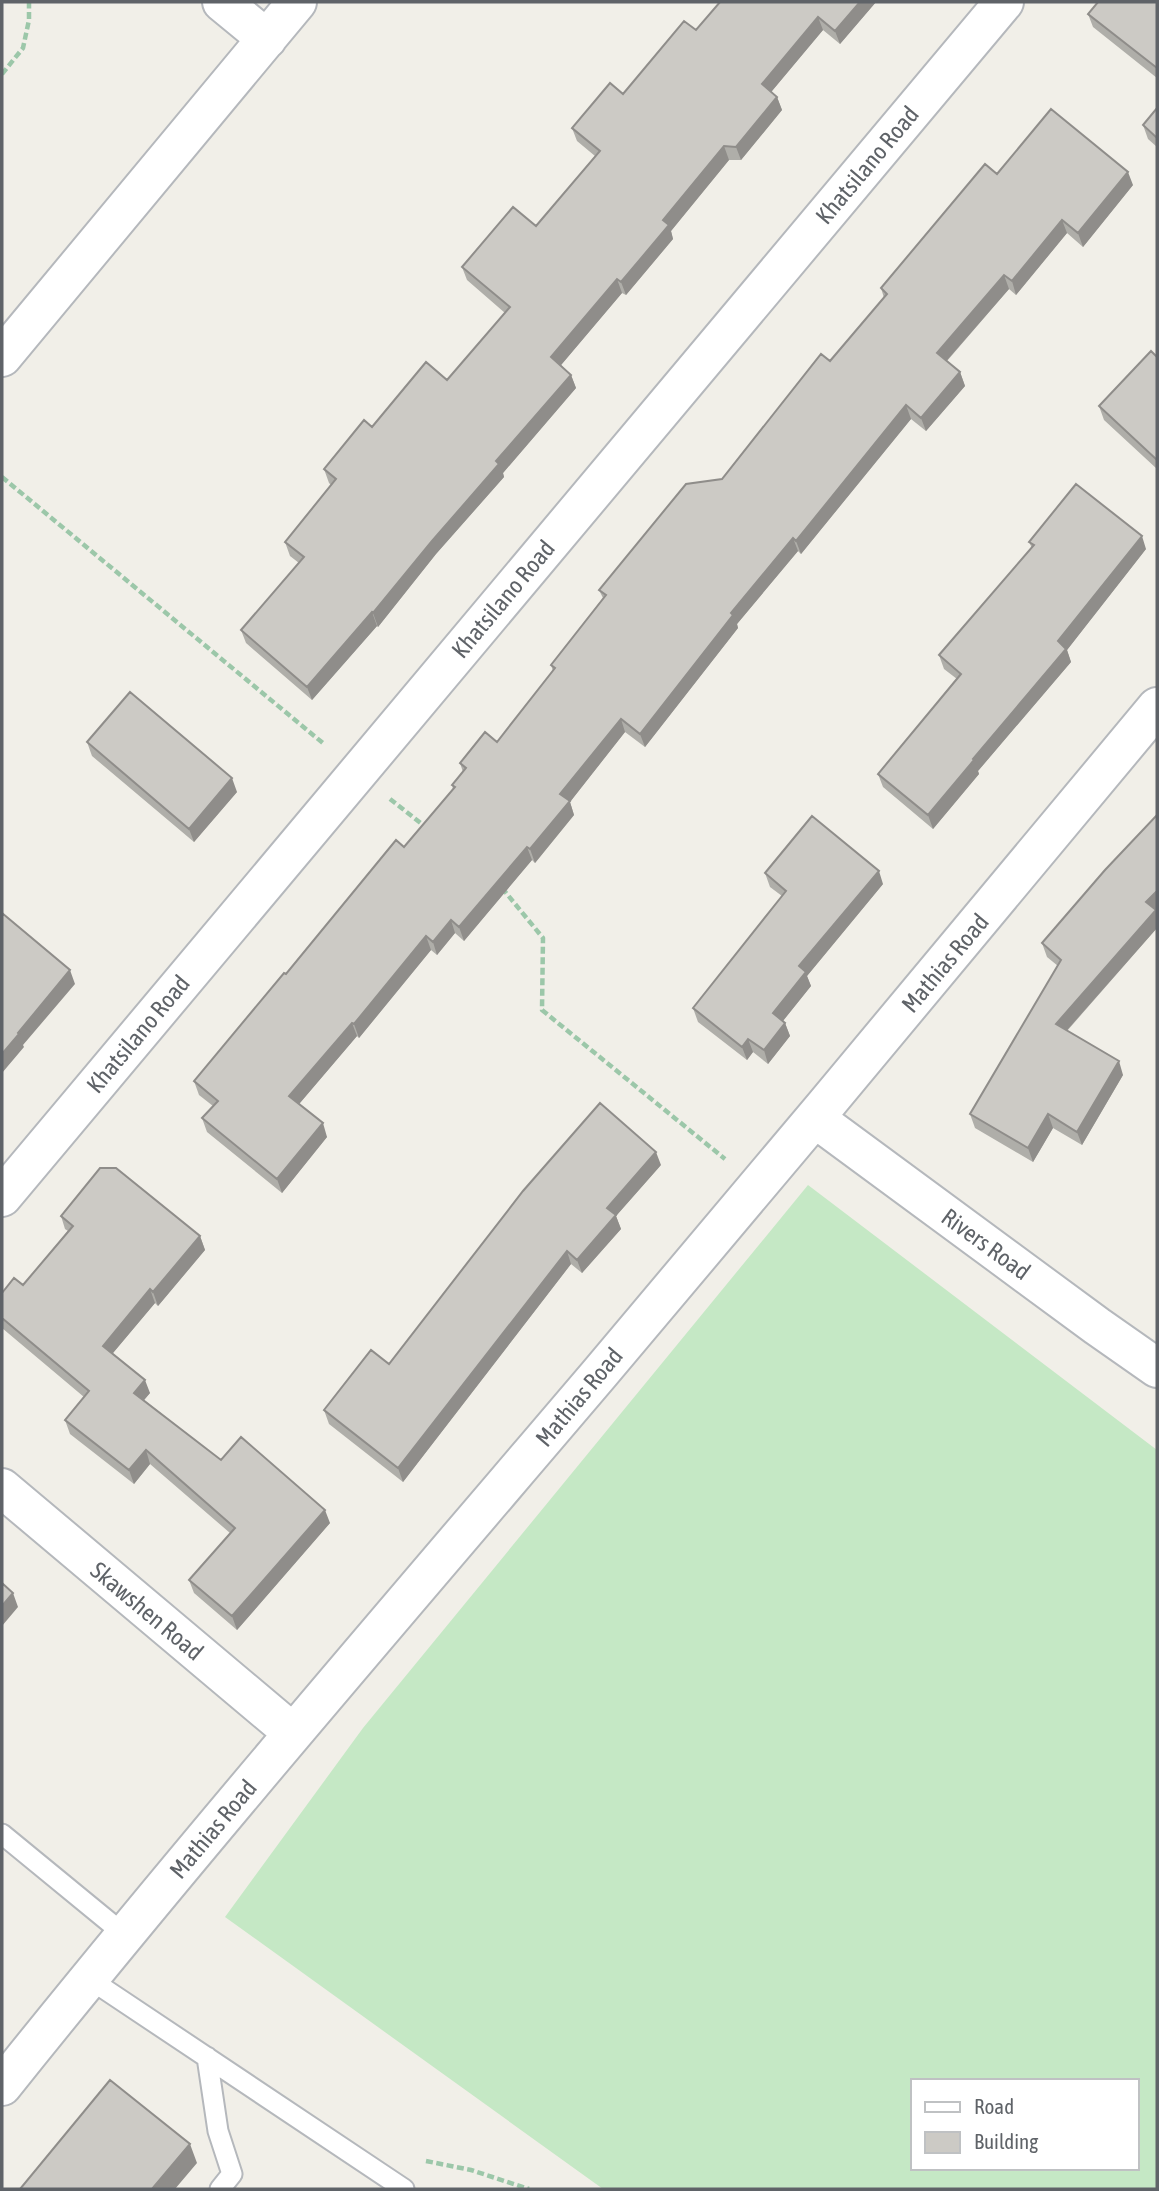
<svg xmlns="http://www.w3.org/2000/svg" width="1159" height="2191" viewBox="0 0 1159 2191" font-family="'Asap Condensed',sans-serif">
  <rect width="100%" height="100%" fill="#f1efe8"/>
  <path fill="#c5e8c5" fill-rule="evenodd" d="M808,1185L1157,1450V2189H603L225,1917L363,1728ZM912,2081H1136V2168H912Z"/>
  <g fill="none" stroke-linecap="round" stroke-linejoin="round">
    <defs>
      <path id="service" d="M2,1834L125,1935
        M88,1978L404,2189
        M207,2057L218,2131L232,2174L220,2189"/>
      <path id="minor" d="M222,2L267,39
        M2,357L297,2
        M816,1119L1097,1326L1157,1368
        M2,1197L1004,2
        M2,1488L293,1733
        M2,2086C196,1844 399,1609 600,1373C787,1152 972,930 1157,707"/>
    </defs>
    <use href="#service" stroke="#b5b8bc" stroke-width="23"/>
    <use href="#minor" stroke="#b5b8bc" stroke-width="42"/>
    <path stroke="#9cc7a9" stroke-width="4.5" stroke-dasharray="7 3.5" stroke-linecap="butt" d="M2,74L23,48L29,20V2
      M2,477L324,744
      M390,799L427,828
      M502,888L543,938L542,1010L725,1159
      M426,2161L471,2170L529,2189"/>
    <use href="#service" stroke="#fff" stroke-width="19"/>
    <use href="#minor" stroke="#fff" stroke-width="38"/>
  </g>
  <path fill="#afaea9" d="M720,2H876L840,44L823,30L771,92L777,97L782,110L741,160H729L671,231L673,239L626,295L622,293L561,365L571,375L576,388L503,473L504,477L436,554L378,627L377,626L312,700L246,643L241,630L299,563L290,556L285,542L331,485L329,483L324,469L372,427L447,380L505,313L467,280L462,267L536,226L595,156L577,141L572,128L623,94L696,30Z
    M1157,2V78L1093,27L1088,14Z
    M1157,108V147L1148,139L1143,125Z
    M997,174L1133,185L1083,247L1067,233L1016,295L1009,289L947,361L960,372L965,386L926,431L911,419L801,554L798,551L737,624L738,628L645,747L625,732L570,802L574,815L535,863L532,860L464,941L455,933L437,955L431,950L359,1038L357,1036L299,1104L327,1137L282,1193L207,1132L202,1118L213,1106L199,1095L194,1081L286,974L404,847L453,789L452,785L463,772L460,763L497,742L553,671L551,665L603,598L599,590L722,479L830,361L884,298L881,288Z
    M1157,357V469L1104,420L1099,406Z
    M1029,542L1146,549L1067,650L1071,662L978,771L979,774L933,829L883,787L878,774L957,679L944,669L939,655L1032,548Z
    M87,742L237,792L194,842L92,756Z
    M1157,815V909L1156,910L1157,913V928L1067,1031L1123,1075L1082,1145L1053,1128L1033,1162L975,1128L970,1114L1058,966L1047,957L1042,943Z
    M765,873L883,884L807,976L811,986L783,1021L785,1023L790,1036L768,1064L753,1052L747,1060L698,1022L693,1008L782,896L770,887Z
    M661,1165L616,1216L621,1229L582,1273L571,1264L403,1482L329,1424L324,1410L389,1364Z
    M61,1216L200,1236L205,1250L158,1306L155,1303L112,1354L150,1393L144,1400L221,1460L330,1523L237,1630L194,1593L189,1580L230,1533L150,1464L134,1484L70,1434L65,1420L84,1397L2,1328V1293L23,1285L68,1231L65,1229Z"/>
  <path fill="#8f8d8a" d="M860,2H876L840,44L835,31Z
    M818,17L823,30L767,97L762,84Z
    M777,97L782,110L741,160L736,147Z
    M724,146L729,160L671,231L673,239L626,295L621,282L663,220Z
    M1128,172L1133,185L1083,247L1078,233Z
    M1062,220L1067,233L1016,295L1012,281Z
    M1004,275L1009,289L942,366L937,353Z
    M617,279L622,293L556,371L551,357Z
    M960,372L965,386L926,431L921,418Z
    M571,375L576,388L503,473L504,477L436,554L378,627L373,613L496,461Z
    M906,405L911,419L801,554L796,541Z
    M1142,536L1146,549L1067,650L1071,662L978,771L979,774L933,829L928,815L973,759L1058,641Z
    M793,538L798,551L737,624L738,628L645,747L640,734L731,613Z
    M372,612L377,626L312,700L307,687Z
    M621,719L625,732L570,802L574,815L535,863L530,849L560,794Z
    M232,778L237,792L194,842L189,829Z
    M527,847L532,860L464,941L459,927Z
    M879,871L883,884L807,976L811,986L778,1027L773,1013L799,966Z
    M1157,891V909L1156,910L1157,913V928L1061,1037L1056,1024L1146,902Z
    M451,920L455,933L437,955L433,942Z
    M426,936L431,950L359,1038L354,1024Z
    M70,970L75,984L23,1045L24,1047L2,1073V1054L18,1033Z
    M352,1023L357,1036L294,1110L289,1096Z
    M785,1023L790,1036L768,1064L764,1050Z
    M748,1039L753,1052L747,1060L742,1047Z
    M1119,1061L1123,1075L1082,1145L1077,1132Z
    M1048,1114L1053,1128L1033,1162L1028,1148Z
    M323,1123L327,1137L282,1193L277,1179Z
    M656,1152L661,1165L616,1216L621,1229L582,1273L577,1260L607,1208Z
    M200,1236L205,1250L158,1306L153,1292Z
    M567,1251L571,1264L403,1482L398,1468Z
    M150,1289L155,1303L108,1359L103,1346Z
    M145,1380L150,1393L139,1406L134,1393Z
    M146,1450L150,1464L134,1484L129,1470Z
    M325,1510L330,1523L237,1630L232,1616Z
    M13,1593L18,1607L2,1626V1606Z
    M190,2144L197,2163L175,2189H152Z"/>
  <path fill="#cccac5" stroke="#8f8d8a" stroke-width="2" d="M720,2H860L835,31L818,17L762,84L777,97L736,147L724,146L663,220L669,225L621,282L617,279L551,357L571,375L496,461L499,464L432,541L373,613L372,612L307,687L241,630L304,557L285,542L336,479L324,469L364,420L372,427L426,362L447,380L510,307L462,267L513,207L536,226L600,151L572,128L610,83L623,94L684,21L696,30Z
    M1098,2H1157V68L1088,14Z
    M1157,108V138L1143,125Z
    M1051,109L1128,172L1078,233L1062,220L1012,281L1004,275L937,353L960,372L921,418L906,405L796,541L793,538L731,613L733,615L640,734L621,719L560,794L570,801L530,849L527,847L459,927L451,920L433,942L426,936L354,1024L352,1023L289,1096L323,1123L277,1179L202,1118L218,1101L194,1081L284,973L286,974L396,840L404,847L455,787L452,785L466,768L460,763L485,732L497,742L555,668L551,665L606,595L599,590L686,484L722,479L821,354L830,361L887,294L881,288L985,164L997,174Z
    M1151,351L1157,357V460L1099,406Z
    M1076,484L1142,536L1058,641L1066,649L973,759L974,760L928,815L878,774L961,674L939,655L1034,545L1029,542Z
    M130,692L232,778L189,829L87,742Z
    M1157,815V891L1146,902L1156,910L1056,1024L1119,1061L1077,1132L1048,1114L1028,1148L970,1114L1061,960L1042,943L1105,870Z
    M812,816L879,871L799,966L806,972L773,1013L785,1023L764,1050L748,1039L742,1047L693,1008L786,891L765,873Z
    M2,913L70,970L18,1033L19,1034L2,1054Z
    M600,1103L656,1152L607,1208L616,1215L577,1260L567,1251L398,1468L324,1410L371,1350L389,1364L523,1191Z
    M100,1168H116L200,1236L153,1292L150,1289L103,1346L145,1380L134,1393L221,1460L241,1437L325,1510L232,1616L189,1580L235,1528L146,1450L129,1470L65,1420L89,1391L2,1318V1293L14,1278L23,1285L73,1226L61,1216Z
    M2,1583L13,1593L2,1606Z
    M110,2080L190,2144L152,2189H20Z"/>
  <g text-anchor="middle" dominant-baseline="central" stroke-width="5" stroke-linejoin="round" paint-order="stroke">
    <g font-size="24" fill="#5f6368" stroke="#fff">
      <text transform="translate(867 165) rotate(-50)">Khatsilano Road</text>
      <text transform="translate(503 599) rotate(-50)">Khatsilano Road</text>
      <text transform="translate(945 963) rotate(-50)">Mathias Road</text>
      <text transform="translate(138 1034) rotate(-50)">Khatsilano Road</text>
      <text transform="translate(986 1244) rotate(36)">Rivers Road</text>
      <text transform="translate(579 1397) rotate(-50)">Mathias Road</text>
      <text transform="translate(147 1611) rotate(40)">Skawshen Road</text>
      <text transform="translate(213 1829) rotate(-50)">Mathias Road</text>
    </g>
  </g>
  <rect width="1159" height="2191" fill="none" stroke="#5f6368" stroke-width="7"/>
  <rect x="911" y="2079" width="228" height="91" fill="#ffffff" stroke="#bfc1c3" stroke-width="2"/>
  <rect x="925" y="2102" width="35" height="10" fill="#ffffff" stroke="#bfc1c3" stroke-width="2"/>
  <text x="974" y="2114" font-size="21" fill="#5f6368">Road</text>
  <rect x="925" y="2132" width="35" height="21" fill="#cccac5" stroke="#bfc1c3" stroke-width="2"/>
  <text x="974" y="2149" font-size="21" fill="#5f6368">Building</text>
</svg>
